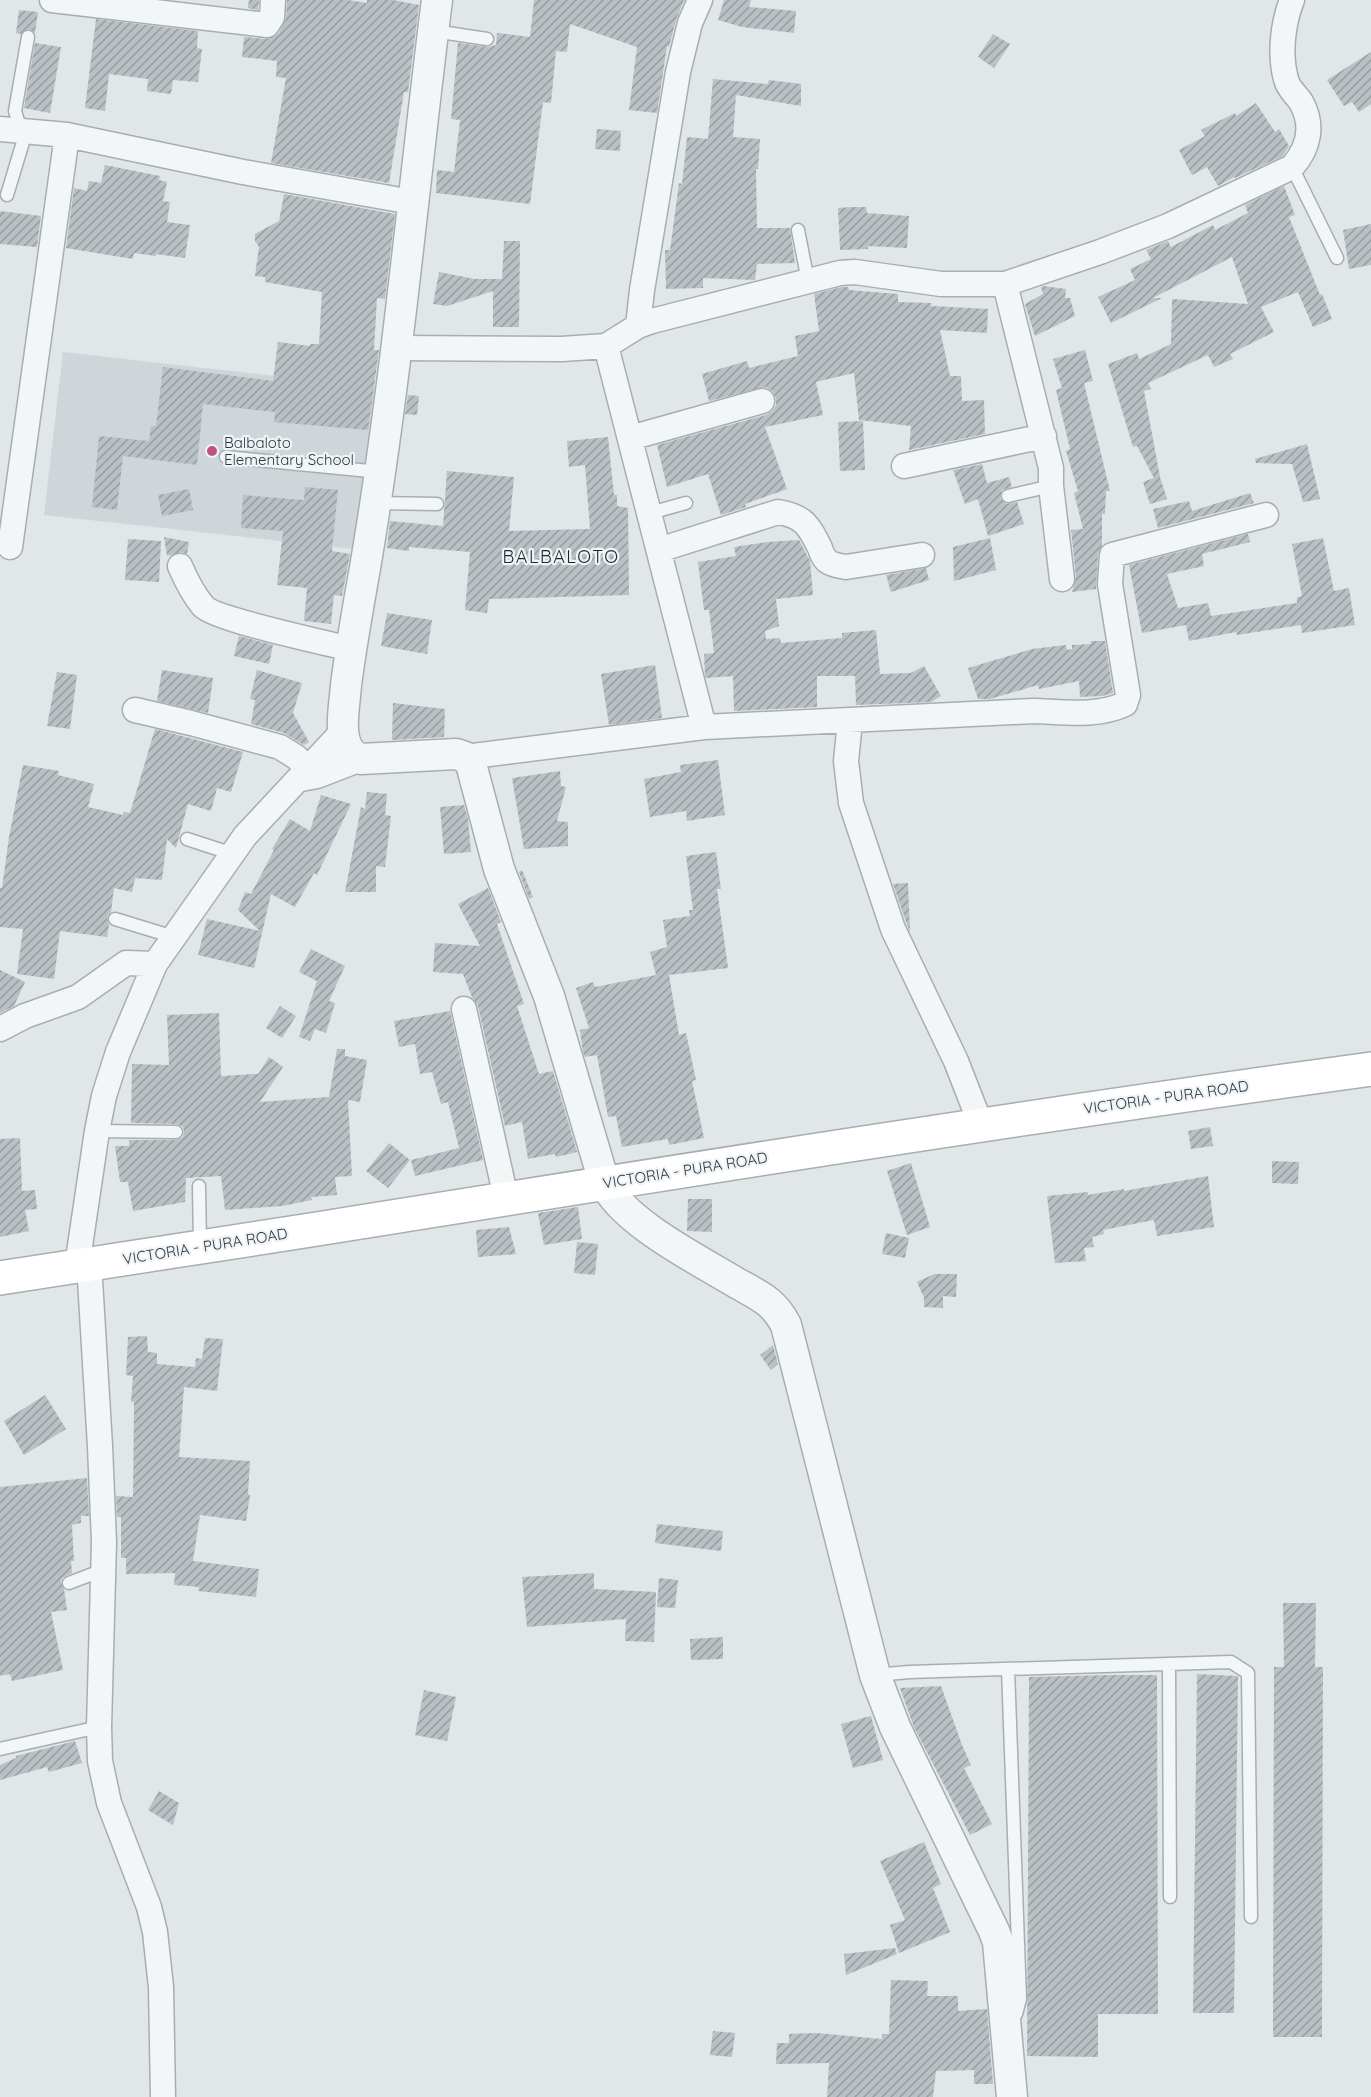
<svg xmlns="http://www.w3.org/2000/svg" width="1371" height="2097" viewBox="0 0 1371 2097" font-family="Quicksand,sans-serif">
  <defs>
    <pattern id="building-hatch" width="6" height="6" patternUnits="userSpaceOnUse" patternTransform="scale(1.5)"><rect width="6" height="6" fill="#b9c1c4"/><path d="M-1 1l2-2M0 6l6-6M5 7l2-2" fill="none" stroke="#979ea1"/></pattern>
  </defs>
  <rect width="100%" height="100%" fill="#e1e6e8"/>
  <path fill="#cfd6da" d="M63,352L381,388L362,550L44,515Z"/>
  <path fill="url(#building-hatch)" d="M249,0H259L258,10L248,8Z
    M287,0H348L367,3V0H393L419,5L408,92H404L389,183L271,163L286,78L276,77L277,61L242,57L244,37L266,39L274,37L279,33L286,18Z
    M534,0H684L676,20L669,47L667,46L657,113L629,110L637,47L570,24L567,52L556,51L551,103L543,102L530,204L436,193L437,170L454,172L460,120L451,119L458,43L489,47L496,45L497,33L530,37Z
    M724,0H751L749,7L796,11L794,33L742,27L718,20Z
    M19,10L38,12L35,33L29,29L25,30L21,34L16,33Z
    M96,19L198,31L197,48L202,49L198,82L173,80L171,94L147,91L148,79L109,74L105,111L85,108Z
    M993,34L1010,44L994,68L978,57Z
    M35,43L61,47L50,113L24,108Z
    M1371,52V104L1359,112L1352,102L1344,106L1327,80Z
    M713,79L768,84L769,80L801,84V106L736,95L733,137L760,139L758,169H756L757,228H790L795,263L757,264L755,280L703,278V288L666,289L665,250H670L679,183L682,184L687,137L708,139Z
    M1256,103L1275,132L1279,129L1289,146L1283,156L1235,178L1234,177L1218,186L1207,167L1192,175L1179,150L1205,136L1201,130L1235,113L1236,116Z
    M597,129L621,131L620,151L595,149Z
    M105,165L160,176L159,180L167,182L163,201L170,202L167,222L190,225L185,258L156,254V256L134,253L133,259L66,248L74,188L87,191L89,181L101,183Z
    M1284,186L1295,215L1289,217L1320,295L1322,294L1332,319L1313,327L1298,292L1261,307L1274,332L1230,354L1233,359L1214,367L1208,355L1148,383L1151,389L1144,391L1160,477L1167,499L1150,504L1143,482L1154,478L1137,446L1133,447L1108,364L1137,353L1139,359L1171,344L1172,299L1248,304L1232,257L1153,298H1162L1111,323L1098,297L1135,280L1130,269L1151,259L1146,250L1168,241L1171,247L1213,225L1215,230L1248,213L1245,205Z
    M284,194L395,214L385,299L377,298L374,350H379L368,430L274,422L275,412L203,404L197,465L123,456L117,510L92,507L99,436L149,441L151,426H156L163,367L273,381L278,342L310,346V344H319L322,292L265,282V277L255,276L259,247L255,241V234L279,221Z
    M851,207H866L867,213L909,216L907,248L868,246V249L840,250L838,208Z
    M0,211L41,216L37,247L0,244Z
    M1371,224V265L1349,269L1343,230Z
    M504,241H520L519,327H493V291L447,306L433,304L439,272L475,279H502Z
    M1044,286L1066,289L1065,298H1070L1075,316L1035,336L1025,304L1043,294L1041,287Z
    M842,287H848L849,290L898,294V302L931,303V306L988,309L987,333L940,330L950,376H961L962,401L984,400L985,434L909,450L911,426L859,420L854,373L816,382L823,415L765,427L787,489L745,504L746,507L721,515L708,474L667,487L657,445L766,415L772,411L776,405V398L772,391L765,387L709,401L702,374L747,361L749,368L798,356L795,336L819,331L814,294Z
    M1085,350L1093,381L1084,383L1110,491H1106L1105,514H1102V545L1098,554L1096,589L1072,592L1076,577L1071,530L1083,529L1074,493L1078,491L1066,451L1070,449L1056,390L1062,388L1053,359Z
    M408,395L419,396L417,415L405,414Z
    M863,421L865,470L840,471L838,422Z
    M608,437L614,495H617V506L628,508L629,595L489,599L487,613L465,610L470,552L409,547V551L387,548L390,521L443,526L447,471L514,477L509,531L590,529L585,465L569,467L567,441Z
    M1307,444L1320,499L1303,502L1292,464L1256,463L1255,459Z
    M982,464L987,483L1009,477L1012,487L1002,490L1000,498L1006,504L1017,502L1024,524L988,536L978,499L965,504L953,470Z
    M305,487L338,490L332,551L350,554L342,596L334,595L331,624L304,621L307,588L277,585L283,531L241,528L243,495L304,500Z
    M189,489L193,510L162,516L158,495Z
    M1250,493L1254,503L1158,528L1153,509L1189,501L1192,511Z
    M1248,534L1250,542L1202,554L1204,566L1167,574L1178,608L1208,603L1211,616L1297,603V597L1302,596L1292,544L1323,538L1334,591L1349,588L1355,625L1302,633L1301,625L1237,635L1236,632L1189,641L1186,625L1142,633L1129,565Z
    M164,537L189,542L187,554L181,552L167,556Z
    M990,538L996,570L954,581L953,547Z
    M128,539L161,541L159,582L125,580Z
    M799,540L810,561L813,595L776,599L779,626L765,631L766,639L780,638L781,643L842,638V633L876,630L880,674L911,673L924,666L941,696L931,702L856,705L855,676H817V707L734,711L733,676L706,678L705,676L704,654L714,653L709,610H704L698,562L736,556L734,547L767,542Z
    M926,568L929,580L891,592L886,575Z
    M387,613L432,620L427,654L381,646Z
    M239,636L273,645L269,664L234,656Z
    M1091,641H1105L1113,693L1102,696L1080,697L1079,681L1039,689L1038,685L990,699H978L968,668L1032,649L1066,645L1067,650L1072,649V645L1091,644Z
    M655,665L662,718L609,725L601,674Z
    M162,670L213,678L208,713L157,701Z
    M257,670L302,683L293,713L309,742L304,745L284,733L251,724L255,700L250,699Z
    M57,672L77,675L70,729L47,726Z
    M393,703L445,709L444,737L392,740Z
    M155,729L243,752L231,792L217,788L211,811L188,804L176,848L167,839L162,880L135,878L132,892L114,888L111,912L107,917L109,925L107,937L60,931L54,979L17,974L23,929L0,927V888H2L9,837L23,765L59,771L58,775L94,784L88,807L123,815L124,812L130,813Z
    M718,760L725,815L687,821L686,811L650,817L644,779L681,772L680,765Z
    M560,771L561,786L566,787L557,821L568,822V846L524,849L512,778Z
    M367,792L387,794L385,815L391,816L385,867L376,866V892H345L361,807L365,809Z
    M321,795L351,804L317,875L314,873L295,907L271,894L254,968L198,955L207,919L260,931L238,910L245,892L251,894L274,850L272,849L290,819L310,831Z
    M464,805L468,819L471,852L444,854L440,807Z
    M716,852L721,889H717L728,968L669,975L679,1035L686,1033L696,1080L692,1081L704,1138L669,1145L668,1139L622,1147L616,1116L608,1117L597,1055L585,1057L583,1052L580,1030L589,1028L576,988L593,982L595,987L656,975L650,952L667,947L663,920L690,916L689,910H693L686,856Z
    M522,870L533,897L529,899L519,872Z
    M908,883L910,933L893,884Z
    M488,888L501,922L497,924L524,1004L517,1006L539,1074L553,1071L577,1152L556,1157L555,1154L528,1159L522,1122L505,1126L478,1006L472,997L463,974L433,972L435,943L480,946L458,904Z
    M311,949L345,966L329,1001L335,1003L326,1033L315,1029L310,1041L299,1037L317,981L299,972Z
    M0,970L25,982L14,1006L0,1013Z
    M280,1006L296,1016L282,1038L266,1028Z
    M450,1011L483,1160L415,1176L411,1160L459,1148L448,1102L441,1104L432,1072L420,1074L415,1044L399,1047L394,1021Z
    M219,1013L221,1076L258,1074L269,1057L283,1067L260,1102L329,1097L337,1049H345V1056L367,1060L360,1102L348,1100L352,1176L335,1177L337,1195L311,1197L312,1200L282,1206L225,1210L221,1176L186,1178L185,1202L133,1211L128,1182H120L115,1146H129V1140H176L183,1137L184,1132L183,1127L177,1124L131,1123L132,1064L169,1065L167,1015Z
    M1210,1127L1213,1146L1191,1149L1188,1131Z
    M20,1138L22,1191L35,1190L37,1209L25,1210L29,1231L0,1237V1139Z
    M389,1143L410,1160L388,1188L366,1171Z
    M1272,1161L1299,1162L1298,1184L1272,1183Z
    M911,1163L930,1227L907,1235L887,1171Z
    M1208,1176L1214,1227L1157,1236L1154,1220L1103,1230L1104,1234L1092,1237L1094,1247L1084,1248L1086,1261L1055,1263L1047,1196L1088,1192V1195L1124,1189V1191Z
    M688,1199H712V1232L687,1231Z
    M578,1207L582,1239L544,1245L538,1213Z
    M509,1227L516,1254L478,1257L476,1230Z
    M886,1233L909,1238L905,1258L882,1254Z
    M577,1242L598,1244L595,1275L574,1273Z
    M934,1274H957L956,1297L943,1296V1308L924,1307V1298L917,1282Z
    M147,1336L148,1352L157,1353V1364L195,1367L196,1358L202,1359L205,1338L223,1339L217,1391L184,1387L179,1457L250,1461L248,1494L250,1495L246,1521L200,1515L193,1561L259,1569L256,1597L198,1591L199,1587L174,1585L175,1573L126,1574V1558H121V1517H117L116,1496L133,1497L134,1402H131L133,1376L126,1375L128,1337Z
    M773,1345L778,1364L771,1370L760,1355Z
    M45,1395L66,1429L24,1455L4,1421Z
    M87,1478L89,1516H81V1523L72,1525L74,1561H71L72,1573L62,1578L61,1582L64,1589L67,1610L51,1612L63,1670L12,1681L10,1674L0,1676V1487Z
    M657,1524L723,1531L721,1551L655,1543Z
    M594,1573V1589L656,1592L654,1642L625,1641L626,1619L527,1627L522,1577Z
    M659,1578L678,1580L675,1608L657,1607Z
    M1283,1603H1316L1315,1667H1323L1322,2037H1273L1274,1667H1284Z
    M723,1637V1659L691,1660L690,1639Z
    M1197,1674L1238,1676L1234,2013H1193Z
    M1110,1675H1157L1158,2014H1098V2057L1027,2056L1029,1677Z
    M941,1686L962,1745L971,1765L964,1768L992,1824L970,1835L914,1727L900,1688Z
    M424,1690L456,1697L447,1741L415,1735Z
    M871,1716L883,1760L853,1768L841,1724Z
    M75,1741L82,1763L49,1772L47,1767L0,1780V1765L16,1758V1756Z
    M159,1791L179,1803L173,1825L148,1810Z
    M924,1842L941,1884L933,1888L950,1932L899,1953L890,1925L905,1920L880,1861Z
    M895,1948L897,1954L846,1975L844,1954Z
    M891,1980L928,1981L927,1996H958V2011L987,2009L993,2084H974V2070L936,2071L933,2097H827L829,2063L776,2064L777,2043H789V2034L816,2033L882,2039V2034H889Z
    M713,2031L735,2033L732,2057L710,2055Z"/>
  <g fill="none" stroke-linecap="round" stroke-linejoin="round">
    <defs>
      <path id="service" d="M434,31L487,39
        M21,131L15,111L28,37
        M1292,167L1337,258
        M7,195L26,132
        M798,230L808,281
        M226,457L380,472
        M1008,496L1051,486
        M376,503L437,504
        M650,513L686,503
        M187,839L233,854
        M115,919L174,937
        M97,1131L176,1132
        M199,1186L200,1246
        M69,1583L103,1570
        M1169,1664L1170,1897
        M1008,1669L1020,1999L1016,2014L1012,2016
        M876,1675L909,1672L1231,1662L1248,1673L1251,1917
        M0,1749L99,1727"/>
      <path id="minor" d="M52,0L267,25L272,17L273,0
        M0,129L67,135L243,172L412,202
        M1005,284L1051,468V486L1062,579
        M638,326L642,290L678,72L690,23L700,0
        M606,346L638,326L652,321L840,273L855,272L941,284H1005L1100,252L1168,226L1292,167C1309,148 1314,125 1301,102C1296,94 1288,89 1286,79C1279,54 1283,23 1292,0
        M396,348L562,349L606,346L704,727L465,757
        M630,438L762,401
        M904,466L1044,436
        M10,547L67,135
        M659,550L778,512C804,516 809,526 820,548C821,552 824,558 827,561C832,565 840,566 846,567L922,555
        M180,566C186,580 193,594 203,606C214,619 327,643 350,649
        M135,710L191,723L280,747L296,757L317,776
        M850,721L846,761L851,803L893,929L956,1061L981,1125
        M704,727L1034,711C1064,712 1097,717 1125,704L1128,695L1110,584L1112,555L1266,515
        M301,779L317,776L361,759
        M464,1009L506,1198
        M0,1029L25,1016L78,997L126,963L155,964
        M89,1263L100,1446L104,1542L99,1727L100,1761L109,1803L149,1907L155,1932L161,1987L163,2097
        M77,1266L97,1131L104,1096L118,1052L155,964L245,836L343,731"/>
      <path id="tertiary" d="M437,0C413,189 397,380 365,568C358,607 351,646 346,685C345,700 342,715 343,730C344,743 348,755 361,759L456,754L465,757L471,764L499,869L549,996L604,1182C623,1222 697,1259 735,1282C759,1296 773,1300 786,1325L875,1675L895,1727L994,1931L998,1942L1012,2097"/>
      <path id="secondary" d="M0,1278C106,1261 211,1246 317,1229C668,1173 1019,1117 1371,1069"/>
    </defs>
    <use href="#service" stroke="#a7aeb2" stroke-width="15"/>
    <use href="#minor" stroke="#a7aeb2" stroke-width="27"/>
    <use href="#tertiary" stroke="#a7aeb2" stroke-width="33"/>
    <use href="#secondary" stroke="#a7aeb2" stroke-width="36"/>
    <use href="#service" stroke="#f3f6f7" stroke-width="12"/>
    <use href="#minor" stroke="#f3f6f7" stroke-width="24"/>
    <use href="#tertiary" stroke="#f3f6f7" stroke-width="30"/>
    <use href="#secondary" stroke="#fff" stroke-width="33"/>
  </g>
  <circle fill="#c05384" stroke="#f0f4f6" stroke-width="2" cx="212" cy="451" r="6"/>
  <g text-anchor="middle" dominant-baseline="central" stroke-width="4.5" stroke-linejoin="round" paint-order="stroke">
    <g font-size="15" fill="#2b383e" stroke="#f0f4f6" text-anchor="start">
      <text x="224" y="442">Balbaloto<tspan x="224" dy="17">Elementary School</tspan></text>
    </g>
    <g font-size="15" fill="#2b383e" stroke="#f0f4f6">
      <text transform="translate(1166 1097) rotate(-8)">VICTORIA - PURA ROAD</text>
      <text transform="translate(685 1170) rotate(-9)">VICTORIA - PURA ROAD</text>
      <text transform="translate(205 1246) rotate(-9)">VICTORIA - PURA ROAD</text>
    </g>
    <g font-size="18" letter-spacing="1.5" fill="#1d282f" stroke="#f0f4f6">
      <text x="561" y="556">BALBALOTO</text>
    </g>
  </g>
</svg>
